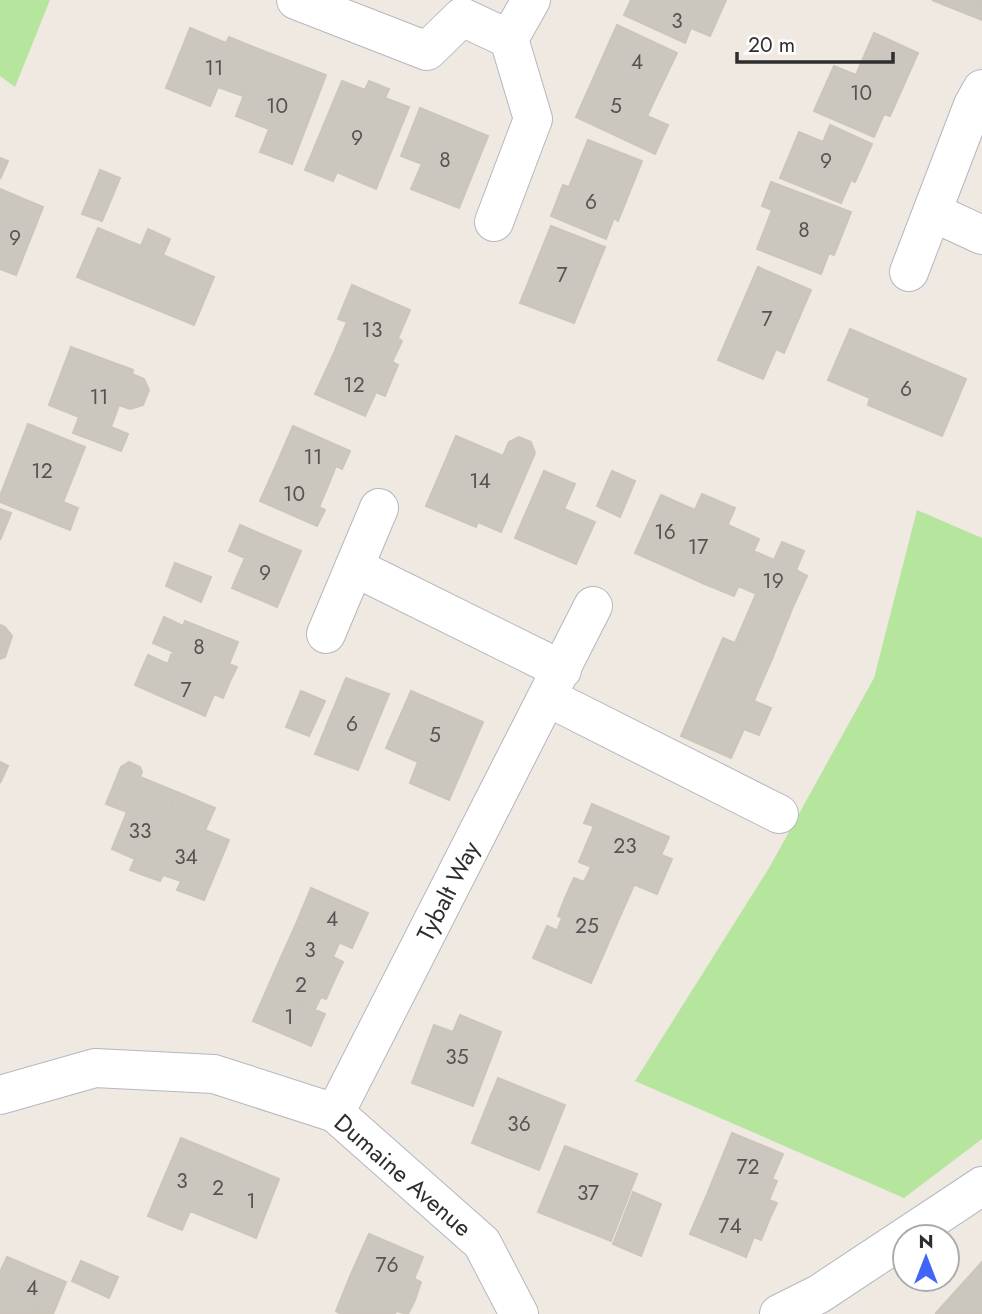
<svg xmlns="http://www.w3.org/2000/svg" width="982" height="1314" viewBox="0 0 982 1314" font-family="Jost,sans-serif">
  <rect width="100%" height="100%" fill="#efe9e1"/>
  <path fill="#b6e59e" d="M0,0H50L15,87L0,76Z
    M917,510L982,538V1139L904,1198L635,1081L769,868L874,678Z"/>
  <path fill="#cbc7bf" stroke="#cbc5ba" stroke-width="2" d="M631,0H726L710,36L691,28L685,43L624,15Z
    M932,0H982V20Z
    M617,25L677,53L656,97L597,70Z
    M190,28L226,43L229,37L261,50L243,96L218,87L210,106L166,88Z
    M874,33L918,53L890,116L884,114L874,137L814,111L834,66L856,75Z
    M261,50L326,75L292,164L260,152L269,129L236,116Z
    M597,70L656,97L647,116L668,125L655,154L576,117Z
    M342,81L365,90L369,81L389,89L385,98L409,107L376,189L337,172L333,181L305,170Z
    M420,108L488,136L459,208L411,189L422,164L401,156Z
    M830,125L872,144L855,182L851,180L841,203L780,178L799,132L823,142Z
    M588,140L642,161L618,221L614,218L606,239L551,216L563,185L569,187Z
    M0,158L8,161L0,179Z
    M100,170L120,178L102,221L82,214Z
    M771,182L851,212L834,255L829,253L821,274L757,249L772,210L762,206Z
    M0,189L43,207L16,275L0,269Z
    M551,226L605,247L574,323L520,303Z
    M98,228L141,246L148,229L170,239L163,255L214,277L194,325L77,277Z
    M758,267L811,290L784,353L776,349L763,379L718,360Z
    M352,285L410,310L398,338L402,341L392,362L398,365L392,379L334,353L347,322L338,319Z
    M850,329L966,379L942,436L868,405L870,398L828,380Z
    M71,347L133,370L132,374L144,379L149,390L143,405L130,409L119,405L111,427L128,434L121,451L73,433L79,417L49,405Z
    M334,353L392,379L385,396L376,392L365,416L315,394Z
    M28,424L85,447L63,502L78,508L70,530L0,502V496Z
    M293,426L350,451L342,469L336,466L328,486L277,463Z
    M456,436L503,456L509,442L519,437L531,442L535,453L501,532L478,522L476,527L426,506Z
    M277,463L328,486L319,507L325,510L317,526L260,501Z
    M544,471L575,484L564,509L595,522L576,564L515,538Z
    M612,471L635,481L620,517L597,506Z
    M702,494L735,508L702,583L669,568Z
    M661,495L695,510L669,568L635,553Z
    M0,509L11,513L0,540Z
    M240,525L301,551L277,607L232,588L245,558L229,551Z
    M728,525L759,539L734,596L702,583Z
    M782,542L804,551L796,570L807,576L792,609L738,586L754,551L774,560Z
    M175,563L211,577L201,602L166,586Z
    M756,594L792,609L772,659L735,643Z
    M164,617L183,626L185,621L238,642L229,664L237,667L230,681L171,655L174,652L153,643Z
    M0,625L5,627L12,636L5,657L0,659Z
    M723,638L772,659L758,691L709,671Z
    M148,655L168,664L171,655L230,681L223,698L214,694L205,716L135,685Z
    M709,671L758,691L754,701L771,708L759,735L744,729L731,758L681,736Z
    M346,678L389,694L358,770L315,754Z
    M301,691L325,701L309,736L286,727Z
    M411,691L483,722L449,800L410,783L418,762L386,748Z
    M0,762L8,766L0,783Z
    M129,762L140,767L142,772L140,777L177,792L143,875L130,870L135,859L112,849L127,812L106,804L121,767Z
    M177,792L215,808L205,830L229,840L204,900L177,890L181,881L163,875L160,881L143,875Z
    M592,804L669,837L661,855L672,859L657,894L579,862L594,826L584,823Z
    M591,867L634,885L618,921L565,898L574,878L584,882Z
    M311,888L368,913L352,948L296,924Z
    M565,898L618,921L605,951L557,931L562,918L558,916Z
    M296,924L339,943L333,957L343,962L334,981L281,957Z
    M547,926L605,951L591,983L533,958Z
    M281,957L334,981L326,999L321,997L315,1009L267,989Z
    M267,989L325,1014L311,1046L253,1021Z
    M460,1015L501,1032L473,1106L412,1083L434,1025L453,1032Z
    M498,1078L565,1105L539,1170L472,1143Z
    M732,1133L783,1154L772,1179L777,1181L769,1200L777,1203L770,1218L708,1192Z
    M181,1138L215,1152L182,1230L148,1216Z
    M565,1146L637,1174L611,1241L538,1212Z
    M215,1152L246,1165L222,1224L190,1211Z
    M246,1165L279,1179L256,1238L222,1224Z
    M633,1192L661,1204L641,1256L613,1244Z
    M708,1192L770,1218L761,1240L754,1237L746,1257L690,1234Z
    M369,1234L423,1257L414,1279L421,1282L415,1300L351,1274Z
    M7,1257L66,1282L53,1314L0,1293V1272Z
    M81,1261L118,1277L109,1298L72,1281Z
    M982,1262V1314H936V1313Z
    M351,1274L415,1300L408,1314L396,1311L395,1314H341L336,1311Z
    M0,1293L50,1314H0Z"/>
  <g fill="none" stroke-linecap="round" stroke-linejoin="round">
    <defs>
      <path id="minor" d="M296,0L427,51L462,17L509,39L531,0
        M932,212L982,235
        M494,222L533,119L509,39
        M909,272L973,105L982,89
        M354,567L562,670
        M326,634L379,508
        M547,697L779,814
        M0,1095L95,1068L214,1074L335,1113L482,1243L519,1314
        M335,1113L593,606
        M779,1314L819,1294L982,1186"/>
    </defs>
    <use href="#minor" stroke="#b4b7c1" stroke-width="40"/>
    <use href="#minor" stroke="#fff" stroke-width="38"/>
  </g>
  <g text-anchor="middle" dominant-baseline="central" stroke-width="6" stroke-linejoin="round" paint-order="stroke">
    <g font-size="21" fill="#555452">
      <text x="677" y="21">3</text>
      <text x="637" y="62">4</text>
      <text x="214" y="68">11</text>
      <text x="861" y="93">10</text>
      <text x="277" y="106">10</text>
      <text x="616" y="106">5</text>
      <text x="357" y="138">9</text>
      <text x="445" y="160">8</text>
      <text x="826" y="161">9</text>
      <text x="591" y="202">6</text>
      <text x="804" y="230">8</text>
      <text x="15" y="238">9</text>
      <text x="562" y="275">7</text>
      <text x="767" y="319">7</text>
      <text x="372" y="330">13</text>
      <text x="354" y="385">12</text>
      <text x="906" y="389">6</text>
      <text x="99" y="397">11</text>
      <text x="313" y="457">11</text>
      <text x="42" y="471">12</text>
      <text x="480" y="481">14</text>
      <text x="294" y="494">10</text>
      <text x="665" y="532">16</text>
      <text x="698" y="547">17</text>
      <text x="265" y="573">9</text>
      <text x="773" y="581">19</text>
      <text x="199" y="647">8</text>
      <text x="186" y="690">7</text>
      <text x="352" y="724">6</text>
      <text x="435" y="735">5</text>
      <text x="140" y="831">33</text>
      <text x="625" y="846">23</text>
      <text x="186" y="857">34</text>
      <text x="332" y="919">4</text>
      <text x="587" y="926">25</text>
      <text x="310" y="950">3</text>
      <text x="301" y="985">2</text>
      <text x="289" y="1017">1</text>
      <text x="457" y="1057">35</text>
      <text x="519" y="1124">36</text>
      <text x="748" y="1167">72</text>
      <text x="182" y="1181">3</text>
      <text x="218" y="1188">2</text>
      <text x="588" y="1193">37</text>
      <text x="251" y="1201">1</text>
      <text x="730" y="1226">74</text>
      <text x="387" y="1265">76</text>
      <text x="32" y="1288">4</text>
    </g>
    <g font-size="24" fill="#2e2e2e" stroke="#fff">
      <text transform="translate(448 891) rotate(-63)">Tybalt Way</text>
      <text transform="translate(403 1175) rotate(41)">Dumaine Avenue</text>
    </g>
  </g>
  <g transform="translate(926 1258)"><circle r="33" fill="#ffffff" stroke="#ababab" stroke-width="2"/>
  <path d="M0-5L12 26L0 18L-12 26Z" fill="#4264fb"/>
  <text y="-10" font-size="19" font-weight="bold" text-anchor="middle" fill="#2e2e2e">N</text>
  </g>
  <path d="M737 52v10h156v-10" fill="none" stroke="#2e2e2e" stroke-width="3.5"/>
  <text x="748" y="52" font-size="21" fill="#2e2e2e" stroke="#ffffff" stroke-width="5" paint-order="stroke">20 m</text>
</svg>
